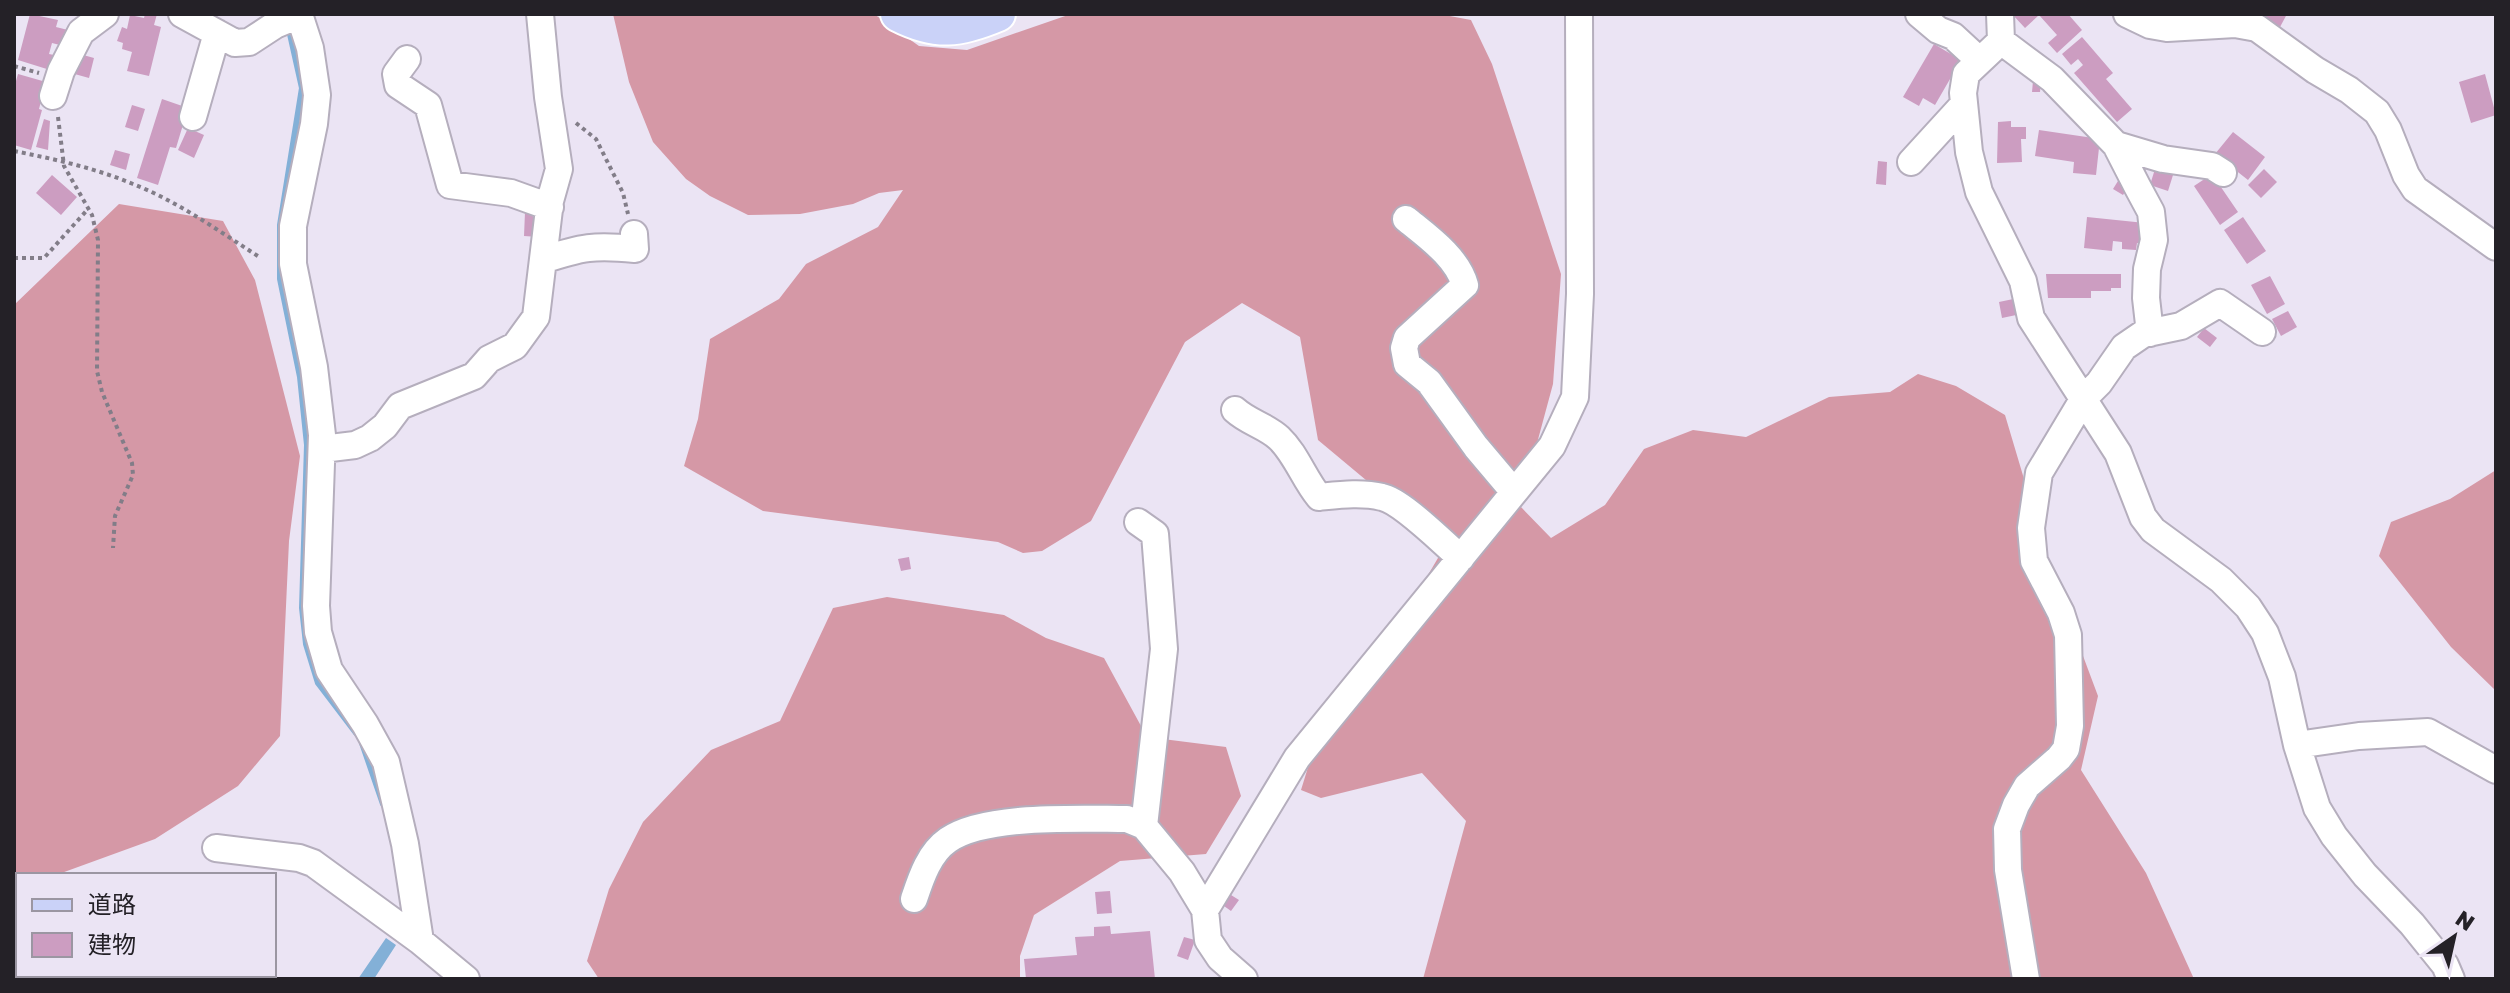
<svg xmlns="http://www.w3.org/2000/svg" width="2510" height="993" viewBox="0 0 2510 993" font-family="'Golos Text','Noto Sans JP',sans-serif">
  <rect width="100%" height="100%" fill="#ebe4f4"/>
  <path fill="#d598a6" d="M613,14H874L919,46L967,50L1071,14H1439L1471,20L1492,64L1561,274L1553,384L1520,506L1551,538L1605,505L1644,449L1693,430L1746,437L1829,397L1890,392L1918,374L1956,386L2005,415L2052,573L2098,696L2081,770L2146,873L2194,979H1423L1466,821L1422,773L1321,798L1301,790L1314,748L1353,703L1445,546L1318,440L1300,337L1242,303L1185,342L1091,521L1042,551L1023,553L998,542L763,511L684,466L698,419L710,339L779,299L806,264L878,227L903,190L879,193L853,204L800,214L748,215L710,196L686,179L653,142L629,82Z
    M119,204L223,221L255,280L300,456L289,541L280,736L238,786L155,839L56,875H18V889L14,890V305Z
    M2496,470V691L2451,647L2379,556L2391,522L2450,499Z
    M887,597L1004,615L1046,638L1104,658L1147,737L1226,747L1241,796L1206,854L1120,861L1034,915L1020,956V979H599L587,961L609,889L643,822L711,750L780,721L833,608Z"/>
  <path fill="#83b0d7" d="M386,938L396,945L374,979H358Z
    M18,951V975H268L275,979H14V953Z"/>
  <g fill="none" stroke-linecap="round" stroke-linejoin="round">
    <path stroke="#83b0d7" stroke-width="6" d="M288,25L302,88L280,225V279L300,377L307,445L302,608L306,644L318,683L356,733
      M362,743L383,804"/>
  </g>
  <path fill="#cc9dc1" d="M30,14L58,20L56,27L68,30L64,46L52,43L49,54L54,55L50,70L18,60Z
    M145,14H157L154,25L161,27L149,76L127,71L132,52L122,49L123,43L117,41L122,27L127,29L130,15L144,18Z
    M2012,14H2068L2082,30L2057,53L2048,43L2057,35L2039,15L2025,28Z
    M2260,14H2287L2280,27L2258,17Z
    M2082,37L2113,73L2106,79L2132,109L2117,122L2074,73L2083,65L2078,59L2071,65L2062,54Z
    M1934,44L1961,60L1935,105L1923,98L1919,106L1903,97Z
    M76,53L94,58L89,78L71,73Z
    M18,74L46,82L39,109L42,110L31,150L14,145V88Z
    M2485,74L2496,115L2471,123L2459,82Z
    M2033,81L2041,82L2040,92H2032Z
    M162,99L188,108L176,148L170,147L158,185L137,178Z
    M132,105L145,109L138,131L125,127Z
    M44,119L50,121L48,150L36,147Z
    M2011,121V127H2026V139H2021L2022,162L1997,163L1998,122Z
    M188,128L204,135L194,158L178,150Z
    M2039,130L2100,139L2096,175L2073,173L2074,162L2035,156Z
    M2233,132L2265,157L2248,180L2215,154Z
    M115,150L130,154L126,170L110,165Z
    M1878,161L1887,162L1886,185L1876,184Z
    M2155,169L2173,175L2168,191L2150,185Z
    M2264,169L2277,182L2261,198L2248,185Z
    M2212,174L2238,212L2220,225L2194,186Z
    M52,175L77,197L61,215L36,193Z
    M2118,181L2128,187L2123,195L2113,189Z
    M525,212L538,219L539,237L524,236Z
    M2087,217L2145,223L2143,244L2137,243L2136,250L2122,249V242L2113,241L2112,251L2084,248Z
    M2243,217L2266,251L2247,264L2224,230Z
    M2046,274H2121V288H2111V291H2091V298H2048Z
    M2270,276L2285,304L2267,314L2251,285Z
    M2018,298L2021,314L2002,318L1999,302Z
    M2288,311L2297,327L2281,336L2272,319Z
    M2204,328L2217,338L2210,347L2197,337Z
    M909,557L911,569L901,571L898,559Z
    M1110,891L1112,913L1097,914L1095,892Z
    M1231,895L1239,900L1231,911L1224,906Z
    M1110,926L1111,934L1150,931L1155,979H1026L1024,959L1077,955L1075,937L1094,936V927Z
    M1184,937L1195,940L1188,960L1177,956Z"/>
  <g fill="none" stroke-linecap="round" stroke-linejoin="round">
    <defs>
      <path id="minor" d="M182,14L235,43L249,42L275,25L299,15
        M299,14L310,48L317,95L314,124L293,226V264L314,367L322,435L316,606L318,632L329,670L365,724L386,762L405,844L420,941
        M1919,14L1938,30L1953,36L1979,60
        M2000,14L2001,41L1966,74L1963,93L1969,152L1979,192L2023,281L2031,318L2118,453L2143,517L2153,530L2221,580L2248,607L2265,633L2282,677L2297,745L2317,808L2334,836L2365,875L2412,924L2445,965L2451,979
        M2127,14L2150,25L2167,28L2235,24L2257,28L2315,70L2349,90L2377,112L2388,130L2406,175L2415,189L2496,247
        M2001,41L2052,79L2116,145L2137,186L2151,212L2154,240L2147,269L2146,298L2150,333
        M407,59L396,74L398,85L428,105L450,185L511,193L550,207
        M53,96L61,71L81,32L105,14
        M193,117L217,33
        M2116,145L2163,159L2212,166L2223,173
        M1911,162L1964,104
        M1406,219C1428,237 1457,257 1465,285L1407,338L1404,348L1407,364L1429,382L1476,447L1514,492
        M543,260C582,247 594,245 635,249L634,234
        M1235,410C1248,422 1266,426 1279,438C1296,454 1304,479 1319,497C1339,495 1361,492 1382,497C1402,501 1443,543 1461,558
        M322,449L355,445L370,438L385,426L400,406L474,376L489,359L515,346L536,317L550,201L559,169L548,97L540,14
        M1138,522L1155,534L1164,649L1144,826
        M2297,745L2359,736L2428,732L2496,770
        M216,848L299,858L313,863L420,941L466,979
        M914,899C921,878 929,853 948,840C985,814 1081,819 1127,819L1144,826L1182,872L1205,910L1208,940L1220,958L1244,979
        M1205,910L1297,758L1552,446L1575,397L1580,294L1579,14
        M2026,979L2008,870L2007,829L2016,805L2027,786L2059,758L2066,749L2070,726L2068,635L2061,613L2034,561L2031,528L2039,473L2084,398L2099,383L2124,347L2143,334L2181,326L2220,303L2262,332"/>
      <path id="major" d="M898,14C937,34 960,30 998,14"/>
    </defs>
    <use href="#minor" stroke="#b5aebd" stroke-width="30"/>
    <use href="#major" stroke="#fff" stroke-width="38"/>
    <path stroke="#827d88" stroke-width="4" stroke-dasharray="4 4" stroke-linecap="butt" d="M14,66L39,73
      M58,117L64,166L92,215L98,240L97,371L102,392L132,463L133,475L115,516L113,548
      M576,123L596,139L623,193L628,214
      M14,151C54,159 95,168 133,184C179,202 220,232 261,258
      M14,258H44L88,209"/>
    <use href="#minor" stroke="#fff" stroke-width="26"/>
    <use href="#major" stroke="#cad2f8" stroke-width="34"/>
  </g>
  <rect width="2510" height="993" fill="none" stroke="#242127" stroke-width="32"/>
  <rect x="16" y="873" width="260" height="104" fill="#ebe4f4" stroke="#9b96a2" stroke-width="2"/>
  <rect x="32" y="899" width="40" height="12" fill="#cad2f8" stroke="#9b96a2" stroke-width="2"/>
  <text x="88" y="913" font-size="24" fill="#242127">道路</text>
  <rect x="32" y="933" width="40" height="24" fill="#cc9dc1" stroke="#9b96a2" stroke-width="2"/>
  <text x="88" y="953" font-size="24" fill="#242127">建物</text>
  <g transform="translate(2454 937) rotate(34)" stroke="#ebe4f4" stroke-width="6" paint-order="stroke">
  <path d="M0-6L14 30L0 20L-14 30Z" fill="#242127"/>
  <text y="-12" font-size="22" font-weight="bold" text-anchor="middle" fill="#242127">N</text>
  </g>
</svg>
